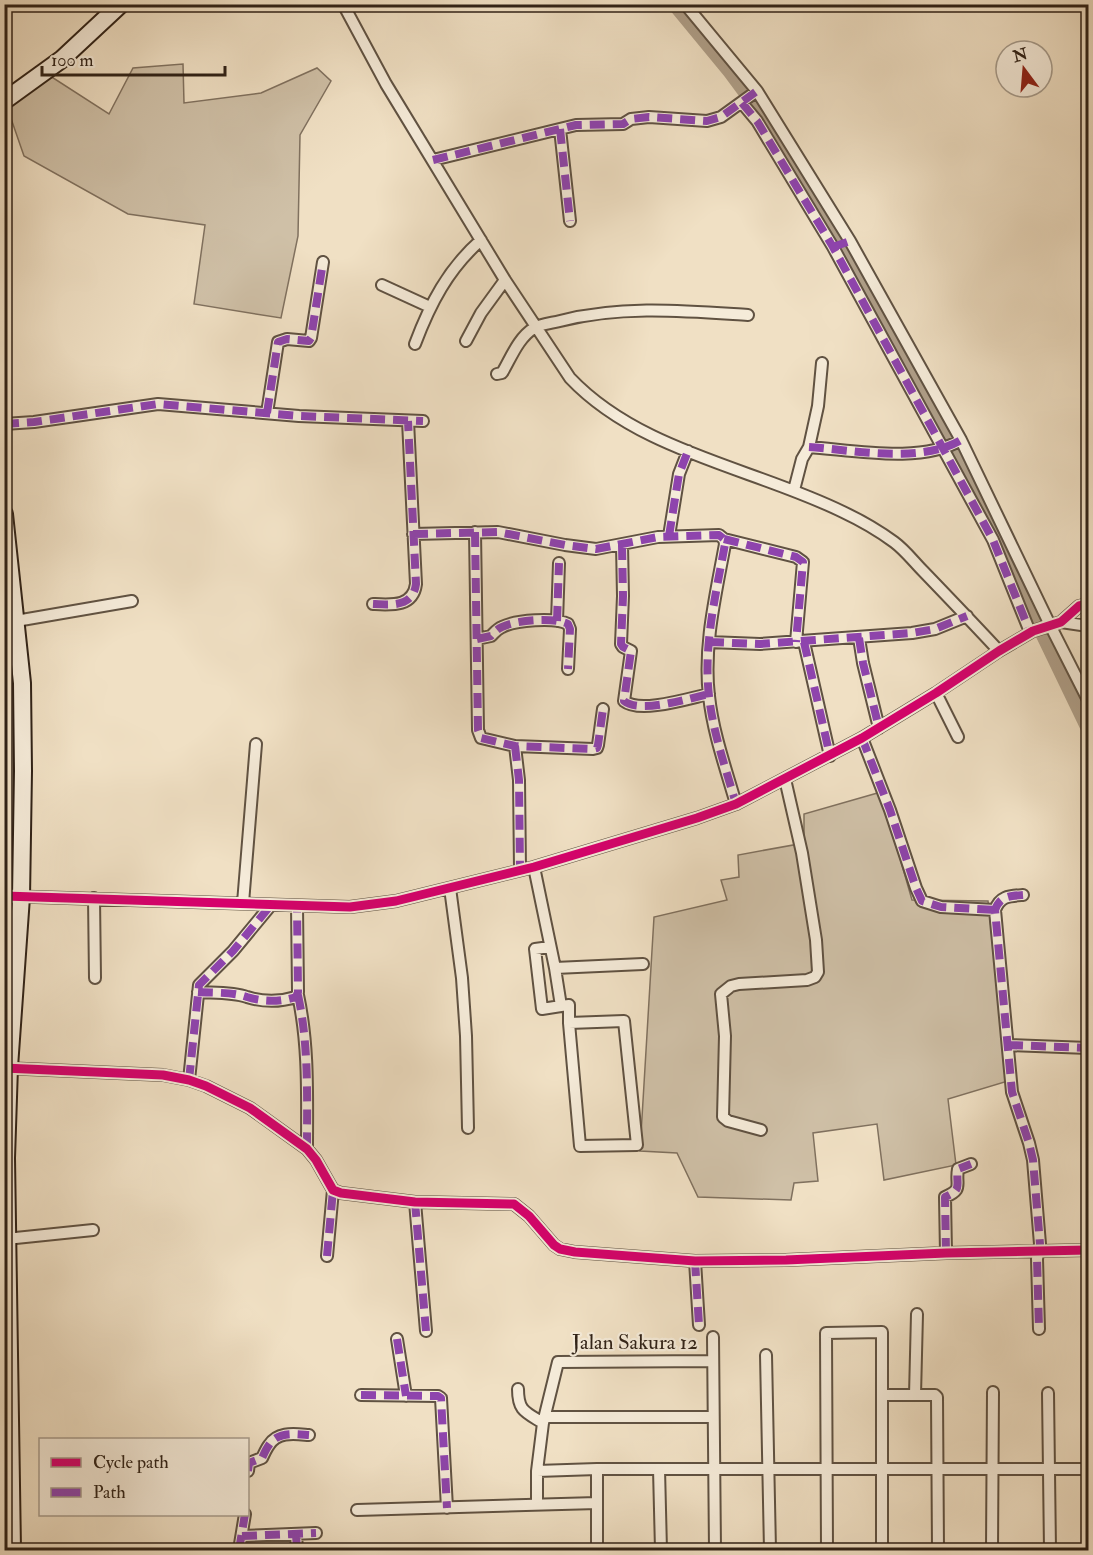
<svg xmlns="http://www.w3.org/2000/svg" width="1093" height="1555" viewBox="0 0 1093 1555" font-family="'IM FELL Double Pica',serif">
  <rect width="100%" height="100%" fill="#f0e0c4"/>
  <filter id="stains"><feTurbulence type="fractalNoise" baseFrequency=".00333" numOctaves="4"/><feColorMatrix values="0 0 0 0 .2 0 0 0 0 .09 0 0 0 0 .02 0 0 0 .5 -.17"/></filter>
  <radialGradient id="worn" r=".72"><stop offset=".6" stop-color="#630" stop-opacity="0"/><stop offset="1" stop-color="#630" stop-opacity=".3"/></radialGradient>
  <path fill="#cfc0a7" stroke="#80715f" stroke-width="1.5" d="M183,64L184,103L261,93L317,68L331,81L300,135L298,236L281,318L194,304L205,225L128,214L24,156L7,107L44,72L109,114L133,68Z
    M881,792L912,900L988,901L1008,1081L948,1099L956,1165L884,1180L877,1124L813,1133L818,1181L794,1183L791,1200L698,1197L677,1153L640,1151L654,917L727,900L721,880L739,877L738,855L804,843V814Z"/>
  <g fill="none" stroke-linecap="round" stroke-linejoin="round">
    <path stroke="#af9f89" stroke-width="14" d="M674,4L730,72L770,126L830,224L935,408L974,482L990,515L1025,598L1088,729"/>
    <defs>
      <path id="street" d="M343,4L386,84L505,280L570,378C640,452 754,468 843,512C860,520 879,531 894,542C905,550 914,562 923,571C949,598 974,624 999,651
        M685,4L757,91L850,241L961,440L1050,625L1088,700
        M742,103L757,121L833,247L993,540L1030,632
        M560,129L570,221
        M433,160L576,125L623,124L631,119L649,117L707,121L721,117L757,91
        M382,285L430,307
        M466,341L481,313L505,280
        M415,344C430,304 448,269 481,240
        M497,374L502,373C511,358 518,338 534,328C540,324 552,323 560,321C622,305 686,311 748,315
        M267,413L278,342L287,339L309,341L311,338L323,262
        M4,424L34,422L158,404L299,416L423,421
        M809,447C853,450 921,464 961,440
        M794,490L802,459L809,447L818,406L822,363
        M475,532L478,730L481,738L515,746L593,749L597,748L598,745L603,709
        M413,534L498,532L565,545L596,549L658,537L719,535L724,539L725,544C716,594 703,646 709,696C713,733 726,769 736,804
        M669,536L679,474L688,451
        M724,539L796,557L803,562L796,642
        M622,545L623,596L621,644L623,647L631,651L624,701C640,714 690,698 709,694
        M373,604C392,605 413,607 416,584L408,421
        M16,621L132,601
        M557,621L559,563
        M1061,622L1088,626
        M859,638L863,663L879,728
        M477,639L491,636C495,632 497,629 502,627C515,620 555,617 568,624L570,629L568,669
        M709,642L760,644L912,633L935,629L967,616
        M804,642L830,756
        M936,693L958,737
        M862,738L890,810L916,888L922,901L941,907L995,910
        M515,746L519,780L520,869
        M534,867L555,968L561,1006L569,1005V1023L580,1146L637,1145L624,1021L569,1023
        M450,888L462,978L466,1036L468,1128
        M1023,895C1009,896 1000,896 995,910L1012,1092L1029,1143L1033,1160L1040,1244L1037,1259L1039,1329
        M4,896L350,907L396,901L534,867L697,818L736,804L862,738L936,693L999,651L1033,631L1061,622L1079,606L1088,604
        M94,898L95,978
        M243,903L256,744
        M550,947L535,949L542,1009L561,1006
        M555,968L643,964
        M198,992C214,993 233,992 247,997C263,1002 280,1002 296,997L298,992L297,906
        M298,995C309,1046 307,1097 307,1149
        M1008,1045L1088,1048
        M4,1068L163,1075L189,1080L206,1086L250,1108L307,1149L316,1160L333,1190L341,1193L415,1202L514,1204L529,1216L554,1245L560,1249L575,1252L695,1261L786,1260L946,1253L1088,1250
        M189,1080L199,985L233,951L271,905
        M761,1130L728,1121L723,1117L725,1036L721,994L731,986L739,984L807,980L815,977L818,972L816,940L802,853L785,779
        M415,1202L426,1331
        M6,1239L93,1230
        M946,1253L945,1197C964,1189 955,1185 958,1169L971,1164
        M327,1256L333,1190
        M695,1261L699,1325
        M713,1337L715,1550
        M397,1339L406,1396
        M766,1355L770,1550
        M518,1389C518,1411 525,1412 543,1423
        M1048,1393L1050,1550
        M361,1395L438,1396L441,1398L447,1508
        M882,1395H935L937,1397L938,1550
        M915,1395L917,1314
        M544,1417H713
        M659,1469L661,1550
        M248,1471L249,1463L262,1458C264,1454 266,1449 269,1445C278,1431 295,1434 309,1435
        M537,1471L597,1469H1088
        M537,1504V1471L543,1423L558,1362L713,1361
        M357,1510L597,1503
        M296,1534L297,1550
        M242,1536L316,1533
        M239,1550L245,1514
        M597,1550V1469
        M827,1550L826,1333L882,1332V1550
        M992,1550L993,1392"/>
      <path id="secondary" d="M4,101L62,59L121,4
        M4,514L22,683L23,771L21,897L9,1067L6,1158L12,1550"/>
    </defs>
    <use href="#street" stroke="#605242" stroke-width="14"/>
    <use href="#secondary" stroke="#302217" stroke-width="20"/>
    <use href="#street" stroke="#f5ebd9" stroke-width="10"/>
    <use href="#secondary" stroke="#f5ebd9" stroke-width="16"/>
    <path stroke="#8e44ad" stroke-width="8" stroke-dasharray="15 8" stroke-linecap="butt" d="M742,103L757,121L833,247L993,540L1030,632
      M560,129L570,221
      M433,160L576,125L623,124L631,119L649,117L707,121L721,117L757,91
      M833,247L850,241
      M267,413L278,342L287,339L309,341L311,338L323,262
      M4,424L34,422L158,404L299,416L423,421
      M809,447C853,450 921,464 961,440
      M475,532L478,730L481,738L515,746L593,749L597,748L598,745L603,709
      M413,534L498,532L565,545L596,549L658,537L719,535L724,539L725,544C716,594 703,646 709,696C713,733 726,769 736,804
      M669,536L679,474L688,451
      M724,539L796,557L803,562L796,642
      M622,545L623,596L621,644L623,647L631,651L624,701C640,714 690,698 709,694
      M373,604C392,605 413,607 416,584L408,421
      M557,621L559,563
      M859,638L863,663L879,728
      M477,639L491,636C495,632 497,629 502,627C515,620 555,617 568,624L570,629L568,669
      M709,642L760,644L912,633L935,629L967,616
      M804,642L830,756
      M862,738L890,810L916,888L922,901L941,907L995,910
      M515,746L519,780L520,869
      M1023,895C1009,896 1000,896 995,910L1012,1092L1029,1143L1033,1160L1040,1244L1037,1259L1039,1329
      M198,992C214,993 233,992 247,997C263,1002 280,1002 296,997L298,992L297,906
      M298,995C309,1046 307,1097 307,1149
      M1008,1045L1088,1048
      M189,1080L199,985L233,951L271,905
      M415,1202L426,1331
      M946,1253L945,1197C964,1189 955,1185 958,1169L971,1164
      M327,1256L333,1190
      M695,1261L699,1325
      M397,1339L406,1396
      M361,1395L438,1396L441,1398L447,1508
      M248,1471L249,1463L262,1458C264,1454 266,1449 269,1445C278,1431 295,1434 309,1435
      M296,1534L297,1550
      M242,1536L316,1533
      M239,1550L245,1514"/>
    <defs>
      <path id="cycleway" d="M4,896L350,907L396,901L534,867L697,818L736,804L862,738L936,693L999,651L1033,631L1061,622L1079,606L1088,604
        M4,1068L163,1075L189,1080L206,1086L250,1108L307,1149L316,1160L333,1190L341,1193L415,1202L514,1204L529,1216L554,1245L560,1249L575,1252L695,1261L786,1260L946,1253L1088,1250"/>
    </defs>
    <use href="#cycleway" stroke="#f5ebd9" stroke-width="13"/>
    <use href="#cycleway" stroke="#d6006c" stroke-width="9"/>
  </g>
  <g text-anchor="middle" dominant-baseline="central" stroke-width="4.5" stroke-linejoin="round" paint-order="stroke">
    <g font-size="21" fill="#302217" stroke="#f5ebd9">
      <text x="635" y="1342">Jalan Sakura 12</text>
    </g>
  </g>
  <rect width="1093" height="1555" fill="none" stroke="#f0e0c4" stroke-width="24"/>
  <rect x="6" y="6" width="1081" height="1543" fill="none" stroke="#302217" stroke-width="3"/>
  <rect x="12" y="12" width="1069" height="1531" fill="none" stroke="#302217" stroke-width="1.5"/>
  <rect x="39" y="1438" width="210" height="78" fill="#f5ebd9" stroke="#a69b8b" stroke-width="1.5"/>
  <rect x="51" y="1458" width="30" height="9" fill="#d6006c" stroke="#a69b8b" stroke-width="1.5"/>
  <text x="93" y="1468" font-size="18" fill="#302217">Cycle path</text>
  <rect x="51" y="1488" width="30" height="9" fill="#8e44ad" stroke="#a69b8b" stroke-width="1.5"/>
  <text x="93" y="1498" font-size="18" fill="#302217">Path</text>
  <g transform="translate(1024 69) rotate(344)"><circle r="28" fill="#f5ebd9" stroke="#a69b8b" stroke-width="1.5"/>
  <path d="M0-4.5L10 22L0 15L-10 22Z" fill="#8f2418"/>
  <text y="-9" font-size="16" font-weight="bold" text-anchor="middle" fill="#302217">N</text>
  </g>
  <path d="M42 66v9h183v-9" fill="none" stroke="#302217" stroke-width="3"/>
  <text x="51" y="66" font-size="18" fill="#302217" stroke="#f5ebd9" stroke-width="4.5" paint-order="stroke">100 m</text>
  <rect width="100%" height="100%" filter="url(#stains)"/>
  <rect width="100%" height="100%" fill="url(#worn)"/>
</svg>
